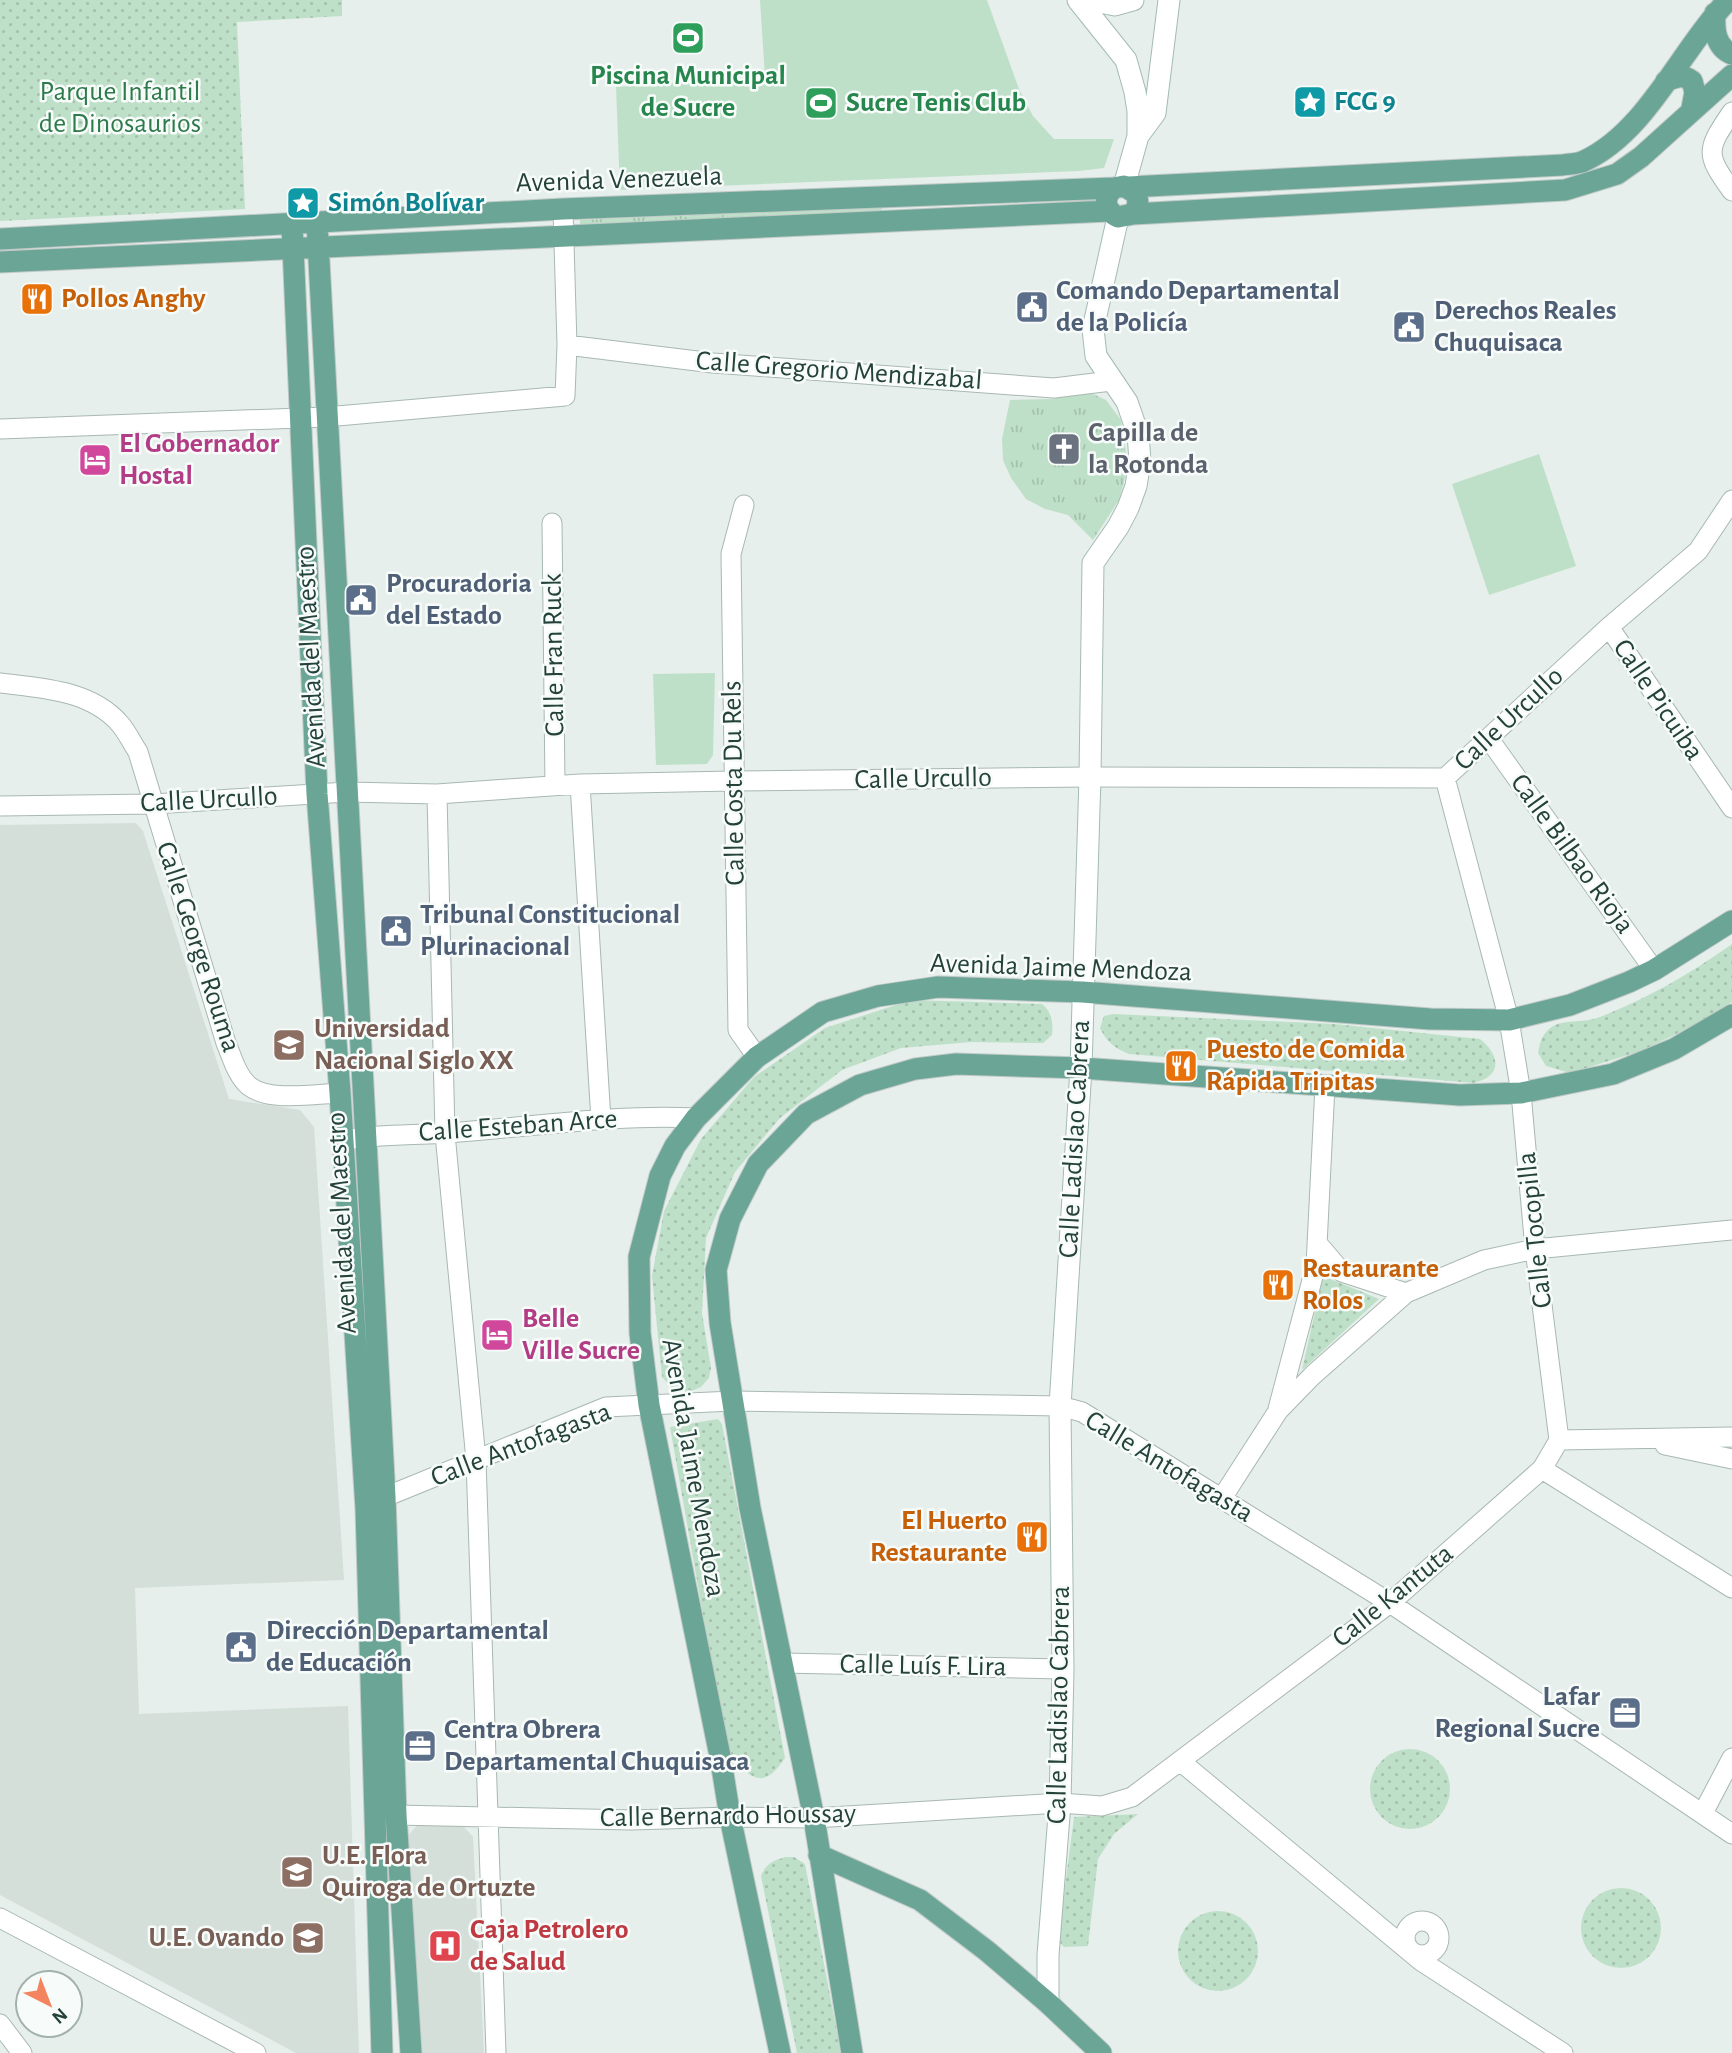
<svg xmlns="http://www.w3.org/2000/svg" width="1732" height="2053" viewBox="0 0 1732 2053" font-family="'Alegreya Sans',sans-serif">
  <defs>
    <pattern id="grass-tufts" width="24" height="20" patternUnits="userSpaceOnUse" patternTransform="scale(1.75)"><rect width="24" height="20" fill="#bfe0c8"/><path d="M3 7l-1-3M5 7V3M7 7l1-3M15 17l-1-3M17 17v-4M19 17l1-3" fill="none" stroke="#a4c1ad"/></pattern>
    <pattern id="park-dots" width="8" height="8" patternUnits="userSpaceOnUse" patternTransform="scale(1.75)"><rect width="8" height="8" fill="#bfe0c8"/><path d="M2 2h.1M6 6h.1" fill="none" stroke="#a4c1ad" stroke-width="1.8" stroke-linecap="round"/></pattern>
  </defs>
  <rect width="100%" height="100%" fill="#e6efeb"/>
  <path fill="#d4dfda" d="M136,823L143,831L229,1099L300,1110L314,1127L344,1580L135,1588L139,1714L348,1706L359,2053H296L0,1895V825Z
    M459,1821L473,1837L484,2053H418L405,1839L420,1822Z"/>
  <path fill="url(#grass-tufts)" d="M882,207V214L580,227V220Z
    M1091,393L1106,400L1121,420L1128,467L1119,500L1093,540L1068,515L1045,509L1026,499L1011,478L1003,460L1002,439L1010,400L1050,399Z"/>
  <path fill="url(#park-dots)" d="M0,0H342V16L237,22L245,209L0,221Z
    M1732,944V1002L1697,1024L1641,1051L1570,1073L1546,1066L1538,1053C1540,1042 1542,1033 1553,1026C1566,1019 1586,1023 1600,1017C1650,997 1688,975 1732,944Z
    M911,1000L1042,1004C1052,1012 1053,1022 1052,1035L1043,1043L971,1042L901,1048L842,1070L780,1118L735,1172L706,1238L702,1313L711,1368L709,1378L701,1387L686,1393L672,1388L662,1377L652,1276L664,1211L701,1139L754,1077L825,1028Z
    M1113,1014L1335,1024L1480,1039C1500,1055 1503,1076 1474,1083L1129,1054C1114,1048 1107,1042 1100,1028L1104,1016Z
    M1323,1276L1379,1299L1302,1370Z
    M718,1419L722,1424L785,1758C763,1790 754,1780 728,1756L670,1427Z
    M1370 1789a40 40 0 1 1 80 0a40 40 0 1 1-80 0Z
    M1138,1814L1114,1834L1098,1859L1088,1946L1064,1947L1058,1941L1074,1817Z
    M785,1857H794L805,1864L841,2053H797L761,1876C766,1864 772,1861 785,1857Z
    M1581 1928a40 40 0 1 1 80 0a40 40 0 1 1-80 0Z
    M1178 1951a40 40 0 1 1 80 0a40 40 0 1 1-80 0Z"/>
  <path fill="#bfe0c8" d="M760,0H987L1019,89L1033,116L1054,139H1114L1104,168L1079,171L620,190L616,87L765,77Z
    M1539,454L1576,566L1489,595L1452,484Z
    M715,673L713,755L707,764L656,765L653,674Z"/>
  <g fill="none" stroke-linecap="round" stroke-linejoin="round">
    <defs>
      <path id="minor" d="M1732,112C1706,150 1705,154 1732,191
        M567,345L713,363L1054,388L1111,381
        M0,429L326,417L565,396L567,345L563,209
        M744,505L731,554L738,1030L757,1057
        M552,523L555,786
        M1609,627L1732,808
        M0,683C41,688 91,690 120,724C127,732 132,743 138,752L226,1043C232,1057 237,1076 249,1086C269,1102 315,1094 340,1093
        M1489,739L1654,970
        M1445,778L1509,1020L1521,1093L1535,1249L1559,1440
        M580,784L601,1120
        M437,794L445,1134L476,1460L496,2053
        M0,806L153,804L347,792L437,794L580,784L733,781L1090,777L1445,778L1609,627L1698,551L1732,500
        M341,1141C380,1133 420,1136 459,1132C538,1126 617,1114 696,1118
        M1317,1243L1342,1272L1406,1293
        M1278,1409L1316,1265L1325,1086
        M1559,1440L1732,1437
        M1665,1445L1732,1459
        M1542,1469L1732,1588
        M1222,1498L1278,1411L1313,1375L1406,1293L1484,1260L1535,1249L1732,1230
        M373,1505L385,1497L606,1407L732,1401L1060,1406L1082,1412L1390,1603L1732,1834
        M783,1663L1063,1669
        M1180,1761L1421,1961L1563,2053
        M1703,1813L1732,1758
        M396,1815L632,1820L730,1817L814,1818L1060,1803L1102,1806L1132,1797L1390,1603L1542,1469L1559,1440
        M0,1918L256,2053
        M1405 1938a17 17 0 1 1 34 0a17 17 0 1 1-34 0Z
        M0,2024L22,2053"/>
      <path id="secondary" d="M1078,0L1126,60L1135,92L1138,111V136L1124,186
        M1089,0L1115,5L1133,0
        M1138,136L1155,113L1169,0
        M1048,2003V1955L1060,1803L1063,1669L1060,1406L1081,1068L1090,777L1093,563L1118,527L1128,508L1136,486L1140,461L1138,434L1127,402L1096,356L1093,329L1118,217"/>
      <path id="primary" d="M1715,13C1714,29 1715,47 1732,54
        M1666,81C1677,77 1682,74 1692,81L1695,92L1692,108
        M1129,187L1563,165C1569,164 1578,164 1584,161C1647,132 1681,49 1728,0
        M1133,214L1565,190L1617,174L1641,157L1732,75
        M317,223L385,1497L396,1815L411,2053
        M292,224L317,794L340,1093L366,1509L382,2053
        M0,239L563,209L1114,188L1124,186L1137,194L1138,205L1133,214L1118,217C1105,211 1102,197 1114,188
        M0,262L1109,211
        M819,1855L920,1900L987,1951L1048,2003L1101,2053
        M780,2053L730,1817L721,1761L649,1405L640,1333L639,1257L660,1176L675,1146L696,1118L757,1057L823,1012L878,996L938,987L1082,992L1430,1019L1509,1020L1570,1005L1629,982L1654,970L1732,921
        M852,2053L814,1818L750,1508L720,1323L716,1270L730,1219L758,1164L806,1114L860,1085L915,1069L956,1064L1081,1068L1460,1095L1521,1093L1613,1074L1674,1049L1732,1015"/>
    </defs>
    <use href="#minor" stroke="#a8b8b2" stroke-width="21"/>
    <use href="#secondary" stroke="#a4bbb3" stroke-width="23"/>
    <use href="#primary" stroke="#c2cac8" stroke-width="23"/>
    <use href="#minor" stroke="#fff" stroke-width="19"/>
    <use href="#secondary" stroke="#fff" stroke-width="21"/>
    <use href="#primary" stroke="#6aa596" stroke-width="21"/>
  </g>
  <defs>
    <symbol id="stadium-square" viewBox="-11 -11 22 22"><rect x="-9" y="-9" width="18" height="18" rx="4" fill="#2e9e5b" stroke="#f7fbf9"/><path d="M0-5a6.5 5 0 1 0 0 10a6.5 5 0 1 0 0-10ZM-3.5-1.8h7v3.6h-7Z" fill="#fff"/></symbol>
    <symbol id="sight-square" viewBox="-11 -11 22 22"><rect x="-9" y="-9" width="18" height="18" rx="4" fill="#0f9aa8" stroke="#f7fbf9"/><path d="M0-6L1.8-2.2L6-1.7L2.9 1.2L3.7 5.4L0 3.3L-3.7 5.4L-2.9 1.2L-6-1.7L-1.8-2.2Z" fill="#fff"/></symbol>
    <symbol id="restaurant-square" viewBox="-11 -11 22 22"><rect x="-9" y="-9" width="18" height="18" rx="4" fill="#e8710a" stroke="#f7fbf9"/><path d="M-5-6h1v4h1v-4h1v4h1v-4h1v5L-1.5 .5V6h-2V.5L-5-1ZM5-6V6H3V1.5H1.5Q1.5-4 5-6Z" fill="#fff"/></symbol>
    <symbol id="civic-square" viewBox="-11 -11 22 22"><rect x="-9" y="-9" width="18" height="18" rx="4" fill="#5c6f8a" stroke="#f7fbf9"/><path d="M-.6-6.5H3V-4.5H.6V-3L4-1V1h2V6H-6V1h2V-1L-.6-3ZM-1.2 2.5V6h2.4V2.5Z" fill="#fff"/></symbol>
    <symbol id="church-square" viewBox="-11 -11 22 22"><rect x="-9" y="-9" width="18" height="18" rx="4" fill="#6b7280" stroke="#f7fbf9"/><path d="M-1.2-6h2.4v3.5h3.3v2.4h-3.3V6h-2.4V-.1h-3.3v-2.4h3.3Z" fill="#fff"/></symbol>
    <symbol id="hotel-square" viewBox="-11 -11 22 22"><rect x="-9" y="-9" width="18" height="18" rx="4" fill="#d1479c" stroke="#f7fbf9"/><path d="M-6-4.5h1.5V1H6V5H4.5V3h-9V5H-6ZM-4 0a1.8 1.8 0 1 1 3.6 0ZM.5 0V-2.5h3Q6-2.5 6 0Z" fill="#fff"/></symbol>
    <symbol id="university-square" viewBox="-11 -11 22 22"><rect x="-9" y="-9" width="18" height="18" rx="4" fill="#8d6e63" stroke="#f7fbf9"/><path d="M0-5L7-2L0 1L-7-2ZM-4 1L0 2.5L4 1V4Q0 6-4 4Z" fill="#fff"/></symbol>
    <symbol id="office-square" viewBox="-11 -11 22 22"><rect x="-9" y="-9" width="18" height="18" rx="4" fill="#5c6f8a" stroke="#f7fbf9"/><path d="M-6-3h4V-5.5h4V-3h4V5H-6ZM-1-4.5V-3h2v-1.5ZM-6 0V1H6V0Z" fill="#fff"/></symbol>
    <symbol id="school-square" viewBox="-11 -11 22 22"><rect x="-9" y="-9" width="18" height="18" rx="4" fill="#8d6e63" stroke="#f7fbf9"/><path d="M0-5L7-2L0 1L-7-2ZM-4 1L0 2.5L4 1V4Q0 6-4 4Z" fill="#fff"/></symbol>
    <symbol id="hospital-square" viewBox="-11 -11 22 22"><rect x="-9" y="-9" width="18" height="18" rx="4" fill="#e0444e" stroke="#f7fbf9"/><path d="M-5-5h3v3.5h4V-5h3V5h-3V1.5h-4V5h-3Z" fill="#fff"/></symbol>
  </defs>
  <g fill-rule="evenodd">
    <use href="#stadium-square" x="669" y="19" width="38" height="38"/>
    <use href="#sight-square" x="1291" y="83" width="38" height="38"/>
    <use href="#stadium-square" x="802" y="84" width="38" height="38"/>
    <use href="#sight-square" x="284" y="184" width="38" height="38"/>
    <use href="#restaurant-square" x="18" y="280" width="38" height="38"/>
    <use href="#civic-square" x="1013" y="288" width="38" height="38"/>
    <use href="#civic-square" x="1390" y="308" width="38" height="38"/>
    <use href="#church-square" x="1045" y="430" width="38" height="38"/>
    <use href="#hotel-square" x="76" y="441" width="38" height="38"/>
    <use href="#civic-square" x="342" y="581" width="38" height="38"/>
    <use href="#civic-square" x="377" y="912" width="38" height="38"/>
    <use href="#university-square" x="270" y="1026" width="38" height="38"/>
    <use href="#restaurant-square" x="1162" y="1047" width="38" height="38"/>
    <use href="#restaurant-square" x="1259" y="1266" width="38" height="38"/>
    <use href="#hotel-square" x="478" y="1316" width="38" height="38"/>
    <use href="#restaurant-square" x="1013" y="1518" width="38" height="38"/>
    <use href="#civic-square" x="222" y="1628" width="38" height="38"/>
    <use href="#office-square" x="1606" y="1694" width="38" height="38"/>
    <use href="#office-square" x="401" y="1727" width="38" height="38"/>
    <use href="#school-square" x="278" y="1853" width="38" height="38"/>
    <use href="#school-square" x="289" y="1919" width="38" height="38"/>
    <use href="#hospital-square" x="426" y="1927" width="38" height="38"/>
  </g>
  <g text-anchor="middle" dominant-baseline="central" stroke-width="5" stroke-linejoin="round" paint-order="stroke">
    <g font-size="28" font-weight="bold" fill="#27864d" stroke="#f7fbf9">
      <text x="688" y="76">Piscina Municipal<tspan x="688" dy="32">de Sucre</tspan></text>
      <text x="846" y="103" text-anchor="start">Sucre Tenis Club</text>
    </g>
    <g font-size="28" fill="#2d7a4b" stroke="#f7fbf9">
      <text x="120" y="92">Parque Infantil<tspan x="120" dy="32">de Dinosaurios</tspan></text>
    </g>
    <g font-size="28" font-weight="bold" fill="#0d838f" stroke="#f7fbf9" text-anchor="start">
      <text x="1334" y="102">FCG 9</text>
      <text x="328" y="203">Simón Bolívar</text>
    </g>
    <g font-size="28" fill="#24423a" stroke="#f7fbf9">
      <text transform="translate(619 180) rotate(-2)">Avenida Venezuela</text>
      <text transform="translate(839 371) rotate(4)">Calle Gregorio Mendizabal</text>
      <text transform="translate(554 655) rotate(-91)">Calle Fran Ruck</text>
      <text transform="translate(311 657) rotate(-93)">Avenida del Maestro</text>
      <text transform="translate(1658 700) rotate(56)">Calle Picuiba</text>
      <text transform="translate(1509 719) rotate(-43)">Calle Urcullo</text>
      <text transform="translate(923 779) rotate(-1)">Calle Urcullo</text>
      <text transform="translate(734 783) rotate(-91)">Calle Costa Du Rels</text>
      <text transform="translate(209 800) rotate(-3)">Calle Urcullo</text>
      <text transform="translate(1572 854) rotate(54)">Calle Bilbao Rioja</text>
      <text transform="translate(198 947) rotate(72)">Calle George Rouma</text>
      <text transform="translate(1061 968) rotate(2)">Avenida Jaime Mendoza</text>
      <text transform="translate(518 1126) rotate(-4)">Calle Esteban Arce</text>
      <text transform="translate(1075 1139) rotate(-87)">Calle Ladislao Cabrera</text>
      <text transform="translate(342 1223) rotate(-93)">Avenida del Maestro</text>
      <text transform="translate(1535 1230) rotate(-96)">Calle Tocopilla</text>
      <text transform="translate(521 1445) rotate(-21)">Calle Antofagasta</text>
      <text transform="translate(1169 1467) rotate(31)">Calle Antofagasta</text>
      <text transform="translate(693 1468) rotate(80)">Avenida Jaime Mendoza</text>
      <text transform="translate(1393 1596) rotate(-39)">Calle Kantuta</text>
      <text transform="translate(923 1666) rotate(1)">Calle Luís F. Lira</text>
      <text transform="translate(1059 1705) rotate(-89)">Calle Ladislao Cabrera</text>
      <text transform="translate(728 1816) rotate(-1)">Calle Bernardo Houssay</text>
    </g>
    <g font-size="28" font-weight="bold" fill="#4e5e75" stroke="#f7fbf9" text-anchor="start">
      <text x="1056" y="291">Comando Departamental<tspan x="1056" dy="32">de la Policía</tspan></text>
      <text x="1434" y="311">Derechos Reales<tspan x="1434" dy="32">Chuquisaca</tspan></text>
      <text x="386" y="584">Procuradoria<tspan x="386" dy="32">del Estado</tspan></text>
      <text x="420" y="915">Tribunal Constitucional<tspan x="420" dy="32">Plurinacional</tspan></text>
      <text x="266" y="1631">Dirección Departamental<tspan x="266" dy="32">de Educación</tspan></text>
      <text x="1600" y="1697" text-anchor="end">Lafar<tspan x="1600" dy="32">Regional Sucre</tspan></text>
      <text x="444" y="1730">Centra Obrera<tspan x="444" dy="32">Departamental Chuquisaca</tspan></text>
    </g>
    <g font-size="28" font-weight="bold" fill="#c56008" stroke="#f7fbf9" text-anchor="start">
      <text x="61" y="299">Pollos Anghy</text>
      <text x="1206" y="1050">Puesto de Comida<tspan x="1206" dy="32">Rápida Tripitas</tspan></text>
      <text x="1302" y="1269">Restaurante<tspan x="1302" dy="32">Rolos</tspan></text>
      <text x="1007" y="1521" text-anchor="end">El Huerto<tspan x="1007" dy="32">Restaurante</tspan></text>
    </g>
    <g font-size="28" font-weight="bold" fill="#5b616d" stroke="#f7fbf9" text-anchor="start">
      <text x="1088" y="433">Capilla de<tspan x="1088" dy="32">la Rotonda</tspan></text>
    </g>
    <g font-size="28" font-weight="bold" fill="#b23c85" stroke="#f7fbf9" text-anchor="start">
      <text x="119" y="444">El Gobernador<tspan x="119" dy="32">Hostal</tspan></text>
      <text x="522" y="1319">Belle<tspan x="522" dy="32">Ville Sucre</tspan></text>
    </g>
    <g font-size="28" font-weight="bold" fill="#785e54" stroke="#f7fbf9" text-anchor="start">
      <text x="314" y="1029">Universidad<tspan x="314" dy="32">Nacional Siglo XX</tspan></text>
      <text x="322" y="1856">U.E. Flora<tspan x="322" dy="32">Quiroga de Ortuzte</tspan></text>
      <text x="284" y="1938" text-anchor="end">U.E. Ovando</text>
    </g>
    <g font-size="28" font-weight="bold" fill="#be3a42" stroke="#f7fbf9" text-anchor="start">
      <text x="470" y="1930">Caja Petrolero<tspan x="470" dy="32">de Salud</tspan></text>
    </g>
  </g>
  <g transform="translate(49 2004) rotate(138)"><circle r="33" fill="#f7fbf9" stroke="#a3b1ad" stroke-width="2"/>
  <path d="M0-5L12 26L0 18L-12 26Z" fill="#f4845f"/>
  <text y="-10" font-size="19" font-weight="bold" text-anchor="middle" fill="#24423a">N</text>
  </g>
</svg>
